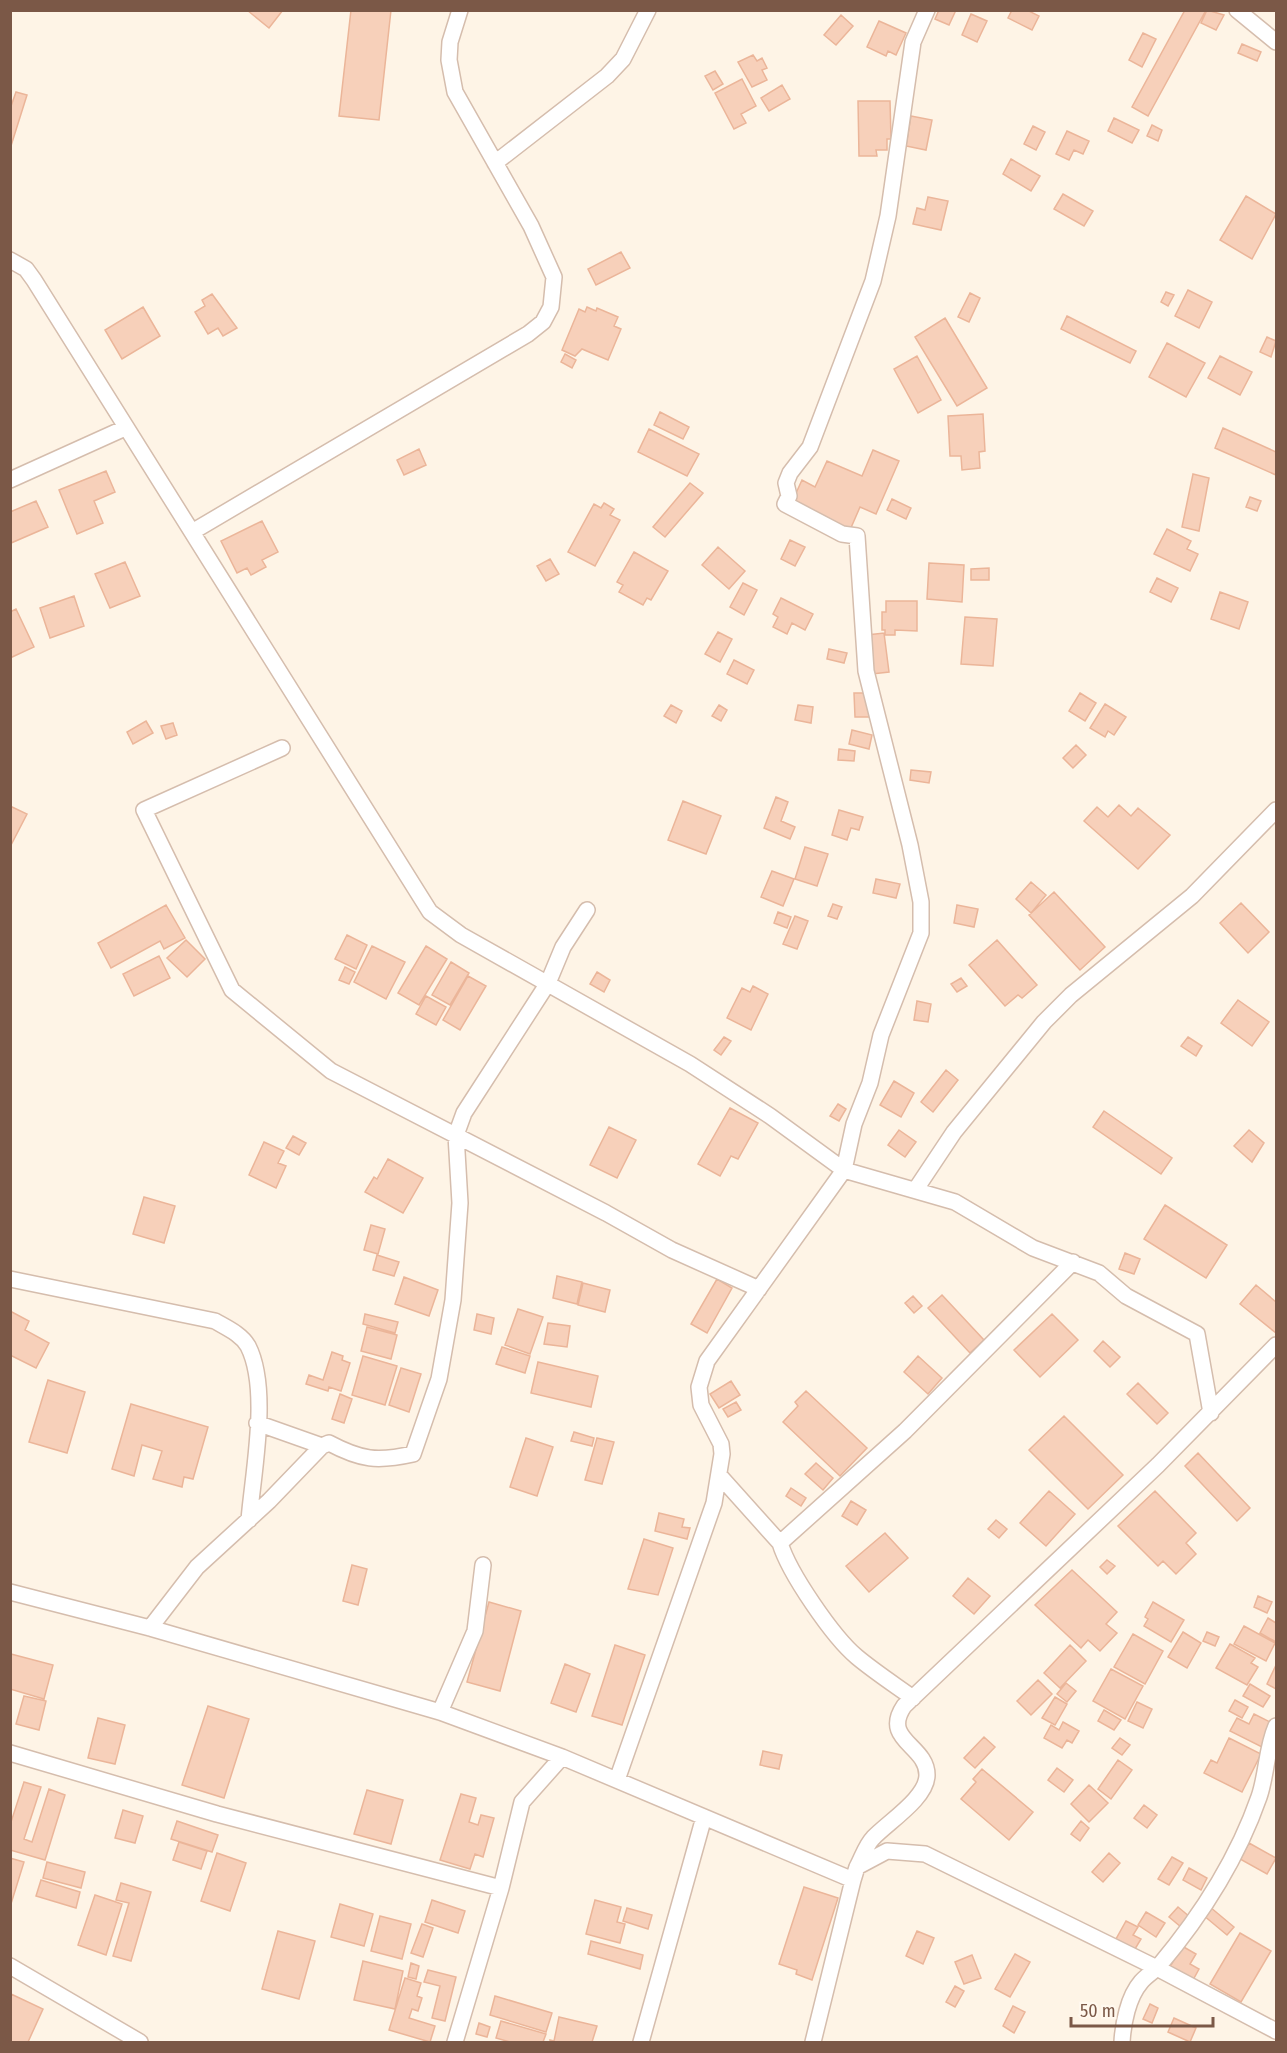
<svg xmlns="http://www.w3.org/2000/svg" width="1287" height="2053" viewBox="0 0 1287 2053" font-family="'Fira Sans Condensed',sans-serif">
  <rect width="100%" height="100%" fill="#fef4e6"/>
  <path fill="#f7d0ba" stroke="#ebb599" stroke-width="1.5" d="M247,10H283L269,28Z
    M351,10H391L379,120L339,116Z
    M939,10H956L949,25L935,19Z
    M1012,10H1027L1039,16L1032,30L1008,18Z
    M1185,10H1206L1148,116L1132,107Z
    M1207,10L1224,15L1216,30L1201,23Z
    M971,14L987,21L977,42L962,35Z
    M841,15L853,26L836,45L824,35Z
    M879,21L906,33L896,55L888,51L886,56L867,47Z
    M1143,33L1156,39L1142,67L1129,60Z
    M1242,44L1261,52L1257,61L1238,53Z
    M753,55L757,61L762,58L767,68L762,70L767,80L752,87L738,62Z
    M715,71L723,84L713,90L705,76Z
    M742,79L756,106L741,114L746,123L734,129L715,93Z
    M782,85L790,99L769,111L761,98Z
    M16,92L27,95L10,149V109Z
    M858,101H890L891,139H887V150H876L877,156H859Z
    M911,116L932,120L926,150L906,146Z
    M1114,118L1139,130L1132,143L1108,131Z
    M1152,125L1162,130L1158,141L1147,136Z
    M1033,126L1045,132L1036,150L1024,144Z
    M1067,131L1089,141L1083,154L1074,150L1069,160L1056,154Z
    M1011,159L1040,176L1031,191L1003,174Z
    M1063,194L1093,211L1084,226L1054,209Z
    M1246,196L1276,214L1252,259L1220,240Z
    M928,197L948,201L941,230L913,224L917,208L925,210Z
    M621,252L630,268L596,285L588,269Z
    M1188,290L1212,302L1199,328L1175,316Z
    M1166,292L1174,295L1168,306L1161,302Z
    M970,293L980,298L969,322L958,317Z
    M212,294L237,328L223,336L218,328L208,334L195,312L205,306L202,300Z
    M143,307L160,336L122,359L105,330Z
    M587,307L596,311L597,308L618,317L614,326L621,329L608,360L582,349L575,356L562,350L579,309L585,312Z
    M1067,316L1136,351L1130,363L1061,329Z
    M945,318L987,388L957,406L915,337Z
    M1267,337L1276,341L1271,357L1260,352Z
    M1167,343L1205,363L1186,397L1149,377Z
    M565,354L576,360L572,368L561,362Z
    M917,356L941,400L918,413L894,369Z
    M1220,356L1252,372L1240,395L1208,378Z
    M660,412L689,427L683,439L654,425Z
    M983,414L985,451L979,452L980,468L962,470L961,456H950L948,416Z
    M1223,428L1276,452V475L1215,448Z
    M649,429L699,454L687,476L638,452Z
    M419,449L426,465L404,475L397,460Z
    M873,450L899,461L876,514L860,507L850,530L791,504L802,480L815,487L827,461L862,476Z
    M106,471L115,492L94,501L103,523L77,534L59,490Z
    M1193,474L1209,478L1199,531L1182,527Z
    M690,483L703,493L665,537L653,527Z
    M1250,497L1261,501L1257,511L1246,507Z
    M892,499L911,508L906,519L887,510Z
    M36,501L48,527L11,543L10,512Z
    M604,503L614,509L610,515L620,520L595,566L568,552L594,504L601,508Z
    M262,521L278,552L262,560L266,567L251,575L247,568L237,573L221,541Z
    M1167,529L1191,541L1187,549L1198,554L1190,571L1154,554Z
    M790,540L805,547L795,566L781,559Z
    M718,547L745,571L729,589L702,565Z
    M634,552L668,571L651,600L647,598L643,605L619,592L623,585L617,582Z
    M550,559L559,574L546,581L537,566Z
    M125,562L140,596L110,608L95,574Z
    M929,563L964,565L962,602L927,599Z
    M989,568V580H971V569Z
    M1157,578L1178,588L1171,602L1150,592Z
    M743,583L757,590L744,615L730,607Z
    M1220,592L1248,602L1239,629L1211,619Z
    M74,596L84,626L50,638L40,608Z
    M781,598L813,614L805,630L792,623L787,634L773,627L778,617L773,614Z
    M886,601H917V631L895,630V635H885V630H882V612H886Z
    M16,609L34,647L10,658V612Z
    M965,617L997,619L993,666L961,664Z
    M718,632L732,639L720,662L705,654Z
    M884,633L889,672L872,674L867,635Z
    M829,649L847,653L844,663L827,659Z
    M734,660L754,670L747,684L727,674Z
    M854,693H868L869,717H855Z
    M1080,693L1096,703L1085,721L1069,711Z
    M1105,704L1126,717L1114,735L1108,731L1105,737L1090,728Z
    M671,705L682,711L676,723L664,716Z
    M719,705L727,710L721,721L712,716Z
    M798,705L813,707L811,723L795,720Z
    M146,721L153,733L133,744L127,732Z
    M173,723L177,735L166,739L161,726Z
    M852,730L872,735L869,749L849,744Z
    M1076,745L1086,755L1073,768L1063,758Z
    M839,749L855,751L854,761L838,760Z
    M911,770L931,772L929,783L910,780Z
    M776,797L788,802L781,821L795,827L790,839L764,828Z
    M683,801L721,816L706,854L668,840Z
    M1119,805L1131,816L1138,808L1170,835L1138,869L1084,821L1097,807L1108,817Z
    M10,806L27,814L10,847Z
    M839,810L863,817L859,830L851,828L847,840L832,835Z
    M805,847L828,854L817,886L795,879Z
    M772,871L794,879L783,906L761,897Z
    M876,879L900,884L896,898L873,893Z
    M1031,882L1046,895L1031,913L1016,899Z
    M1054,892L1105,947L1080,970L1029,915Z
    M1241,903L1269,932L1248,953L1220,923Z
    M833,904L842,907L837,919L828,916Z
    M166,905L185,938L164,949L160,941L111,968L98,943Z
    M957,905L978,909L974,927L954,923Z
    M778,912L791,917L787,928L774,923Z
    M795,916L808,921L797,949L783,944Z
    M347,935L367,945L356,969L335,959Z
    M186,940L205,959L187,977L167,958Z
    M997,940L1037,985L1022,998L1018,995L1005,1006L969,965Z
    M372,946L405,962L386,999L354,982Z
    M426,946L447,959L419,1005L398,993Z
    M159,956L170,978L134,996L123,974Z
    M451,962L469,973L450,1005L432,995Z
    M345,967L355,972L349,984L339,980Z
    M597,972L610,980L604,992L590,984Z
    M468,976L486,986L460,1030L443,1020Z
    M961,978L967,986L957,992L951,984Z
    M753,986L768,994L751,1030L727,1018L742,988L750,992Z
    M426,996L446,1007L436,1025L416,1014Z
    M1238,1000L1269,1022L1252,1046L1221,1023Z
    M917,1001L931,1004L928,1022L914,1020Z
    M724,1037L731,1041L721,1055L714,1050Z
    M1188,1037L1202,1046L1196,1056L1181,1046Z
    M946,1070L958,1080L933,1112L921,1102Z
    M894,1081L914,1093L901,1117L880,1105Z
    M838,1104L846,1109L839,1121L830,1116Z
    M730,1108L758,1123L738,1159L731,1156L720,1176L698,1164Z
    M1104,1111L1172,1158L1161,1174L1093,1127Z
    M609,1127L636,1140L617,1178L590,1165Z
    M899,1130L916,1142L905,1157L888,1145Z
    M1249,1130L1264,1143L1252,1162L1234,1146Z
    M293,1136L306,1143L299,1155L286,1148Z
    M264,1142L284,1151L278,1163L286,1166L276,1188L249,1175Z
    M388,1159L423,1178L403,1213L365,1192L374,1177L377,1179Z
    M144,1197L175,1206L164,1243L133,1234Z
    M1165,1205L1227,1245L1206,1278L1144,1239Z
    M371,1225L385,1229L378,1254L364,1250Z
    M1125,1253L1140,1259L1134,1274L1119,1269Z
    M377,1255L399,1262L394,1276L373,1270Z
    M557,1276L582,1282L577,1304L553,1298Z
    M404,1277L438,1290L429,1316L395,1304Z
    M717,1279L732,1288L707,1333L691,1324Z
    M583,1283L610,1290L605,1312L578,1305Z
    M1256,1285L1276,1302V1333L1240,1304Z
    M942,1295L984,1340L970,1353L928,1308Z
    M913,1296L922,1306L914,1313L905,1303Z
    M518,1309L543,1317L530,1354L505,1345Z
    M10,1311L29,1321L25,1330L49,1343L36,1368L10,1355Z
    M365,1314L398,1322L395,1333L363,1324Z
    M477,1314L494,1318L491,1334L474,1330Z
    M1052,1314L1078,1340L1040,1377L1014,1350Z
    M548,1323L570,1326L567,1347L544,1344Z
    M367,1327L397,1335L391,1359L361,1351Z
    M1103,1341L1120,1357L1110,1367L1094,1351Z
    M502,1347L530,1356L525,1373L496,1364Z
    M332,1352L343,1356L342,1360L350,1363L341,1391L329,1387L328,1391L306,1384L309,1375L323,1380Z
    M363,1356L397,1366L385,1405L352,1395Z
    M918,1356L942,1378L928,1394L904,1372Z
    M538,1362L598,1376L591,1407L531,1393Z
    M401,1368L421,1374L409,1412L389,1405Z
    M48,1380L85,1392L67,1453L29,1442Z
    M731,1381L740,1395L719,1408L710,1394Z
    M1138,1383L1168,1413L1157,1424L1127,1394Z
    M806,1391L867,1448L840,1476L783,1422L798,1406L795,1402Z
    M340,1394L352,1399L344,1423L332,1419Z
    M736,1402L741,1410L728,1417L723,1409Z
    M131,1404L208,1427L193,1479L184,1477L182,1487L153,1479L162,1451L142,1445L134,1476L112,1469Z
    M1064,1416L1123,1475L1088,1509L1029,1450Z
    M574,1432L594,1438L592,1446L571,1441Z
    M526,1438L553,1447L537,1496L510,1487Z
    M597,1438L614,1442L602,1484L585,1480Z
    M1198,1453L1250,1508L1237,1521L1185,1466Z
    M816,1463L833,1478L823,1490L805,1474Z
    M791,1488L806,1498L801,1506L786,1496Z
    M1049,1491L1075,1514L1046,1546L1020,1523Z
    M1155,1491L1196,1533L1186,1543L1196,1554L1176,1574L1163,1561L1158,1566L1118,1526Z
    M851,1501L866,1510L857,1525L842,1516Z
    M659,1513L684,1519L682,1527L690,1528L687,1539L655,1531Z
    M996,1520L1007,1529L999,1538L988,1529Z
    M885,1533L908,1558L869,1592L846,1566Z
    M644,1539L673,1548L658,1595L628,1589Z
    M1107,1560L1115,1566L1107,1574L1100,1567Z
    M352,1565L367,1569L358,1605L343,1601Z
    M1072,1570L1117,1612L1106,1624L1117,1633L1100,1651L1088,1640L1081,1648L1035,1605Z
    M968,1578L990,1596L974,1614L953,1596Z
    M1258,1596L1272,1602L1267,1613L1254,1607Z
    M489,1602L521,1611L500,1691L467,1682Z
    M1153,1602L1184,1620L1171,1642L1144,1626L1148,1619L1145,1617Z
    M1268,1618L1276,1623V1642L1260,1633Z
    M1244,1626L1275,1643L1266,1661L1234,1644Z
    M1183,1632L1201,1643L1187,1668L1168,1657Z
    M1207,1632L1219,1637L1215,1646L1203,1641Z
    M1133,1634L1163,1651L1145,1684L1114,1667Z
    M1230,1644L1255,1658L1251,1663L1258,1667L1247,1685L1216,1668Z
    M615,1645L645,1655L622,1725L592,1716Z
    M1070,1645L1086,1661L1060,1688L1044,1673Z
    M11,1654L53,1665L44,1699L10,1689Z
    M565,1664L590,1674L576,1712L551,1703Z
    M1276,1665V1689L1267,1684Z
    M1111,1669L1143,1686L1125,1719L1093,1701Z
    M1038,1680L1052,1694L1031,1715L1017,1701Z
    M1066,1683L1076,1691L1067,1702L1057,1694Z
    M1250,1684L1270,1696L1263,1707L1243,1696Z
    M24,1696L46,1701L39,1730L16,1724Z
    M1055,1697L1067,1704L1055,1725L1042,1718Z
    M1235,1700L1248,1707L1242,1718L1229,1711Z
    M1137,1702L1152,1709L1143,1728L1128,1721Z
    M208,1706L249,1719L224,1798L182,1785Z
    M1104,1710L1121,1720L1114,1730L1098,1721Z
    M1254,1714L1274,1724L1262,1747L1230,1731L1237,1718L1249,1724Z
    M98,1718L125,1725L115,1764L88,1758Z
    M1063,1722L1079,1731L1072,1743L1067,1740L1062,1748L1044,1738L1051,1725L1059,1730Z
    M984,1737L995,1747L975,1768L964,1758Z
    M1120,1738L1130,1745L1122,1755L1112,1748Z
    M1229,1738L1261,1754L1242,1792L1204,1773L1211,1760L1217,1763Z
    M763,1751L782,1755L779,1769L760,1765Z
    M1118,1760L1132,1770L1111,1799L1098,1789Z
    M1057,1768L1073,1780L1064,1792L1048,1780Z
    M982,1769L1033,1812L1009,1840L961,1799L976,1782L973,1779Z
    M24,1782L41,1787L24,1839L32,1842L49,1789L65,1795L45,1860L10,1850V1825Z
    M1089,1785L1108,1803L1089,1822L1071,1804Z
    M367,1790L403,1800L391,1844L354,1834Z
    M461,1794L476,1798L469,1822L478,1825L481,1815L494,1818L483,1857L475,1854L470,1869L440,1860Z
    M1144,1805L1157,1815L1147,1828L1134,1818Z
    M123,1810L143,1816L135,1843L115,1838Z
    M177,1821L218,1835L212,1852L171,1839Z
    M1081,1821L1089,1828L1080,1841L1071,1834Z
    M179,1842L207,1851L201,1869L173,1860Z
    M1249,1843L1276,1858L1267,1874L1240,1859Z
    M217,1853L246,1863L230,1911L201,1901Z
    M1109,1853L1120,1863L1103,1882L1092,1872Z
    M1172,1857L1183,1863L1169,1885L1158,1879Z
    M10,1858L24,1862L10,1907Z
    M47,1862L85,1872L81,1888L43,1878Z
    M1189,1868L1207,1878L1201,1890L1183,1880Z
    M41,1880L80,1892L76,1908L36,1896Z
    M121,1883L151,1892L131,1961L113,1956L129,1903L116,1900Z
    M804,1887L838,1898L812,1980L796,1974L797,1970L779,1964Z
    M95,1895L122,1904L106,1955L78,1945Z
    M432,1900L465,1911L458,1933L425,1922Z
    M595,1900L621,1907L617,1922L625,1924L620,1943L586,1934Z
    M340,1904L373,1914L364,1946L331,1937Z
    M1178,1907L1190,1917L1181,1927L1169,1917Z
    M1210,1907L1234,1927L1227,1935L1203,1915Z
    M627,1908L652,1915L648,1929L623,1921Z
    M1146,1912L1165,1923L1156,1937L1138,1925Z
    M380,1916L411,1924L402,1959L371,1951Z
    M1126,1921L1138,1927L1133,1935L1141,1939L1135,1949L1116,1939Z
    M422,1924L433,1928L423,1957L411,1953Z
    M278,1931L315,1941L299,1999L262,1989Z
    M917,1931L934,1938L923,1964L906,1956Z
    M1240,1933L1271,1951L1241,2002L1210,1984Z
    M591,1941L643,1955L640,1969L588,1954Z
    M1182,1946L1196,1954L1190,1964L1199,1969L1193,1980L1170,1967Z
    M1015,1954L1030,1962L1010,1997L995,1989Z
    M972,1955L981,1978L964,1984L955,1962Z
    M363,1961L403,1971L395,2009L354,2000Z
    M411,1963L419,1966L416,1979L408,1977Z
    M428,1970L456,1977L445,2021L432,2018L440,1986L424,1982Z
    M405,1978L421,1983L417,1996L422,1998L418,2011L412,2009L409,2018L435,2026L430,2042L389,2030Z
    M955,1986L964,1991L955,2007L946,2002Z
    M11,1994L43,2009L28,2042H10Z
    M495,1996L552,2013L546,2032L490,2015Z
    M1150,2004L1158,2008L1152,2023L1143,2019Z
    M1013,2006L1025,2012L1014,2033L1003,2026Z
    M559,2017L597,2026L592,2042H550V2040L554,2041Z
    M1174,2018L1196,2028L1190,2042L1168,2032Z
    M501,2021L546,2034L543,2042H510L496,2038Z
    M479,2023L490,2027L487,2037L476,2034Z"/>
  <g fill="none" stroke-linecap="round" stroke-linejoin="round">
    <defs>
      <path id="minor" d="M1237,10L1276,42
        M495,163L607,76L623,59L648,10
        M10,260L26,269L34,280L430,912L461,935L690,1064L770,1116L844,1170L955,1202L1033,1248L1099,1273L1126,1296L1197,1334L1211,1413
        M10,480L125,428
        M192,532L528,334L543,322L551,307L554,277L531,226L455,92L449,60L450,42L460,10
        M282,748L144,810L232,990L331,1071L606,1213L672,1250L759,1289
        M916,1189L954,1132L1044,1022L1071,995L1192,896L1276,810
        M10,1279L215,1321C227,1328 241,1334 248,1346C270,1389 253,1472 249,1520
        M257,1423L322,1446
        M719,1475L780,1543C789,1573 833,1637 857,1657C875,1672 895,1685 913,1698
        M780,1543L905,1431L1073,1262
        M10,1592L150,1628L440,1712L562,1757L853,1880L857,1867L887,1851L925,1854L1157,1968L1276,2031
        M150,1628L197,1567L269,1501L322,1446L329,1443C361,1460 377,1462 413,1454L439,1379L453,1300L460,1203L456,1135L464,1113L548,983L563,947L587,910
        M440,1712L475,1631L483,1565
        M10,1753L217,1814L501,1888
        M617,1780L714,1503L722,1454L721,1444L701,1405L699,1387L707,1361L844,1170L854,1124L870,1083L881,1035L921,933V902L910,845L866,671L857,536L842,534L785,504L789,496L786,483L790,473L810,447L873,281L888,216L913,42L927,10
        M857,1867C862,1858 866,1845 873,1838C888,1822 927,1798 927,1775C927,1745 881,1740 904,1706L1158,1465L1276,1345
        M10,1966L140,2042
        M455,2042L501,1888L522,1802L562,1757
        M641,2042L704,1817
        M813,2042L853,1880
        M1122,2042C1123,2024 1128,1997 1141,1982C1146,1976 1153,1972 1158,1967C1201,1916 1237,1860 1259,1797C1267,1774 1266,1749 1276,1726"/>
    </defs>
    <use href="#minor" stroke="#d5bdad" stroke-width="18"/>
    <use href="#minor" stroke="#fff" stroke-width="15"/>
  </g>
  <rect width="1287" height="2053" fill="none" stroke="#7b5847" stroke-width="24"/>
  <path d="M1071 2017v9h142v-9" fill="none" stroke="#7b5847" stroke-width="3"/>
  <text x="1080" y="2017" font-size="18" fill="#7b5847" stroke="#fff8ee" stroke-width="4.5" paint-order="stroke">50 m</text>
</svg>
